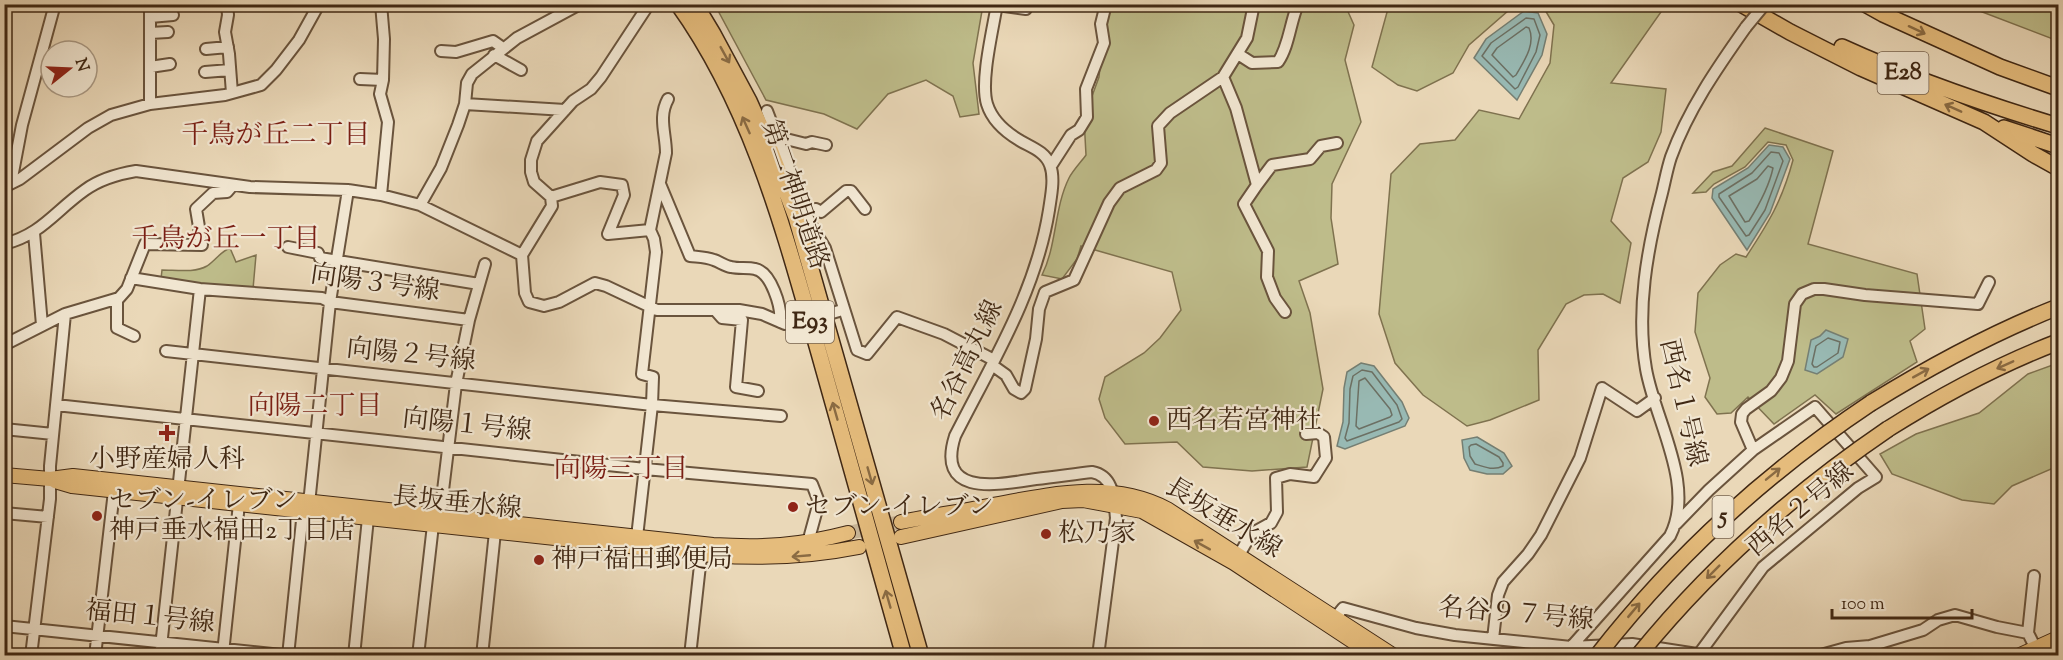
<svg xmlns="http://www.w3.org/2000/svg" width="2063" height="660" viewBox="0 0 2063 660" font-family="'Sorts Mill Goudy','Noto Serif JP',serif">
  <rect width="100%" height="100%" fill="#ead8b8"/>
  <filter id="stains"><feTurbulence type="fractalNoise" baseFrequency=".00333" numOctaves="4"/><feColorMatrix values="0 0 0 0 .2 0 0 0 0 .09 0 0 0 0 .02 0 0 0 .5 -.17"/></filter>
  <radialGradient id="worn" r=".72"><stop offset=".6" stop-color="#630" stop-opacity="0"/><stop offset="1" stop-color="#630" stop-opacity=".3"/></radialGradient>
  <path fill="#bebc8a" stroke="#7f724f" stroke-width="1.5" d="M715,5H983L973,63L979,114L960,117L953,96L926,80L888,94L857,129L824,114L766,100Z
    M1112,5H1345L1354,25L1345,60L1361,122L1332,184L1331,218L1338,264L1299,281L1310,313L1323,389L1307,467L1252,471L1203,467L1177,442L1125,444L1105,418L1099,399L1105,377L1144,353L1160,338L1181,310L1172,272L1081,246L1077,259L1062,279L1042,275C1057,245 1054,208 1069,178C1073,170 1081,162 1086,155L1084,118L1099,77L1104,26Z
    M1389,5V4L1535,5L1508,11L1469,45L1453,73L1417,91L1398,85L1372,67Z
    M1542,5H1652L1661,12L1611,83L1666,89L1661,132L1648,162L1623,178L1611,221L1631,243L1620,303L1603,294L1584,295L1566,304L1538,350L1539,400L1490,420L1467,426L1423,395L1395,363L1379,314L1391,174L1420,144L1455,140L1479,110L1519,119L1550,63L1554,25Z
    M1964,5H2058V41Z
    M1765,128L1833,151L1808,244L1917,274L1925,329L1910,341L1917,362L1836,414L1815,395L1774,424L1748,397L1731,413L1717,414L1705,397L1710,378L1695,332L1698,293L1720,265L1736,254L1746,257C1769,222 1782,201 1793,160L1786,145L1768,142L1745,167L1714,184L1706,192L1693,193L1713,172L1732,166Z
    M230,248L236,262L256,255L253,289L161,279L162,270C176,270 195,273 207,266C216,260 220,252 230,248Z
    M2058,363V466L2012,486L1994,504L1962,500L1892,474L1880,454L1916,434L1979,413L2028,374Z"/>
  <path fill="#98b9b3" stroke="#757f73" stroke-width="1.5" d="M1524,11L1538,13L1547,34L1542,55L1517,100L1474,58L1486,39Z
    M1769,145L1783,147L1790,159L1770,213L1747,250L1712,198L1713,189L1748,168Z
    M1826,330L1848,339L1843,357L1817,374L1805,370L1811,340L1820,336Z
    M1361,363L1374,366L1402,402L1409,418L1405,426L1345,449L1337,446L1343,422L1344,388L1347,372Z
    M1477,437L1504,453L1512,466L1503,474H1487L1470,470L1464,458L1462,440Z"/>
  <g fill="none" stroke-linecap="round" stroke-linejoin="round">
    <path stroke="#6c7064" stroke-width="1.5" d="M1526,18L1534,19L1540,35L1536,52L1518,87L1515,89L1482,56L1491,43Z
      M1526,27L1529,28C1536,44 1524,61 1516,75L1513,77L1492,55L1497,48Z
      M1771,152L1779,153L1783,161L1765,210L1749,235L1746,236L1719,197V194L1752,173Z
      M1768,166L1773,168C1769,187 1759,205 1749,221L1745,222L1729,196L1757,179Z
      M1828,338L1840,342L1838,353L1817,367H1814L1812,364L1816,346Z
      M1362,370L1372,372L1397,405L1402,419L1399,422L1347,441L1345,438L1349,423L1350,389L1353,376Z
      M1365,378L1390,409L1392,415L1390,417L1359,429L1356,426L1359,381Z
      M1476,444L1499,457L1503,463V466C1494,471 1484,467 1475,464L1470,456L1469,447L1471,445Z"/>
    <path stroke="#c8b597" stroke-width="14" stroke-dasharray="14 7" stroke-linecap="butt" d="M848,533L901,522"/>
    <defs>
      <path id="minor" d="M150,4V104
        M227,4L228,15L225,32L229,54L232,93
        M997,4C993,29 980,81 987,104C992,120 1004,131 1019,140C1030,147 1045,151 1050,165C1055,178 1051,196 1049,210C1036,292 992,363 955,436C935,499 1001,484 1036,479C1055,477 1074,474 1092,472C1114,476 1114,499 1116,518L1098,656
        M1254,4L1247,38L1223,77L1236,108L1257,185L1244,204L1268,251L1267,277L1275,298L1285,312
        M997,5L1026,9L1027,4
        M150,17L173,15
        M150,33L168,32
        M206,49L228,47
        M441,51L456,52L493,41L503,48
        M1238,54L1252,63L1278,62C1289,46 1290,23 1298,4
        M494,55L521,70
        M150,67L170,64
        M205,72L230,70
        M360,79L383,80
        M465,104L565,110
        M767,111L810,223L825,248L857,350L867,354L897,317L944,334L994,360
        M778,137L806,144L812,142L826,145
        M1051,166L1071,135L1079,130L1087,117L1086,89L1104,43L1101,24L1106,4
        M11,183L22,125L55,4
        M660,184L690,256C698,257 706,257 714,260C720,262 725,266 731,267C739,269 748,267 755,269C771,272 782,307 780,322
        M1257,185L1272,165L1310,159L1321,146L1337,143
        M4,187L20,179L88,128L111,115L150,104L225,95L261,85L276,70L299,40L319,4
        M381,195L388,122L380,94L383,80L384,39L381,4
        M551,197L600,182L622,185L624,195L608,234L650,230
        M420,205L441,168L458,125L465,104L467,83L472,74L517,38L580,4
        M805,210L816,209L821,212L846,191H851L865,209
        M34,233L42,325
        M4,244C41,235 55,211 85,190C100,179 118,174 136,171L250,187L348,190L381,195L420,205L522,255
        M288,247L318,253L320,258L479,284
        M522,255L525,293L529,302L544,306L559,302L595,283L606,286L657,310H739L762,314L785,324H794
        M522,255L552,206L551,197L534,182L531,172V160L537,141L573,101L591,89L601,77L649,4
        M131,278L200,289L322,298L330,302L469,320
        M117,299V328L134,336
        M715,310L722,318L742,320L736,387L758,391
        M4,345L65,314
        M166,351L652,405L781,416
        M992,365L1006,375L1014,389L1021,393L1025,389L1036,339L1039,309L1045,292L1074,280L1109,203L1120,188L1156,170L1161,163L1158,126L1170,113L1223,77
        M56,405L645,469L812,484L819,502L810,535L811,542
        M4,429L53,434
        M1753,450L1741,422L1742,414L1746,409L1771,391L1781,378L1788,361L1795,304L1802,294L1814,289H1824L1865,295L1978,304L1989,282
        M4,513L48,517
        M1676,524L1709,490L1753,450L1815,407L1876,477L1858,488L1763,567L1699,654
        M637,537L652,405L653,377L642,374L656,252L654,239L650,230L666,153C666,134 658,117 668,99
        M1239,555L1251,534L1271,523L1277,512L1276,478L1290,474L1314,477L1326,458L1324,437L1318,433L1306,434
        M1331,623L1343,608L1416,628L1455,635L1571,647L1632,644L1710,656
        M4,626L291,656
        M2028,633L2034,576
        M1493,639L1498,595L1503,582L1528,554L1541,535L1580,458L1602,388L1637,411L1655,398
        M223,653L239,504
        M31,656L50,499V466L65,314L119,298L127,289L145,244L202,245L196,209L213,193L227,192L233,185
        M95,656L114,491
        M160,656L200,289
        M288,656L303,511L310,494L330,302L348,190
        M354,656L368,518
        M418,656L433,525L440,515L456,384L469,320L485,264
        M482,656L495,532
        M690,656L702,547
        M1565,656L1571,647L1670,536C1696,485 1655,421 1646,369C1636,311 1647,249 1662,193C1665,181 1667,169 1671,157C1688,110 1717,68 1746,27
        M1817,656L1846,648L1870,646L1923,630L1938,620L1955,615L1997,627L2028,633L2039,655"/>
      <path id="major" d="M4,475L50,479L73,476L713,545C764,548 798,546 848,533
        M55,481L72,486L712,555C762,559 809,557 859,547
        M901,522C930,516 959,512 988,506C1048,495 1110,479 1167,509L1394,656
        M901,537L1062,501L1083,500L1142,511L1234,563L1375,656
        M2018,656L2058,638
        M2043,656L2058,649"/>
      <path id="highway" d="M678,4C753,109 784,231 819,353C847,454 875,555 904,656
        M695,4L713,34L749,101L766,139L796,217L921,656
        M1741,4L1790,32L1861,68L1984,122L2033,154L2058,168
        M1865,4L1883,14L2000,67L2058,88
        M1842,47C1912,79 1985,104 2058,126
        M2004,128L2058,146
        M1871,403C1931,366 1992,333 2058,307
        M1888,429C1942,395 1998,365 2058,342"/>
    </defs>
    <use href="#minor" stroke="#6a543d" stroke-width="14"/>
    <use href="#major" stroke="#402814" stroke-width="16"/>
    <use href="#highway" stroke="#402814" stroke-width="18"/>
    <use href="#minor" stroke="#f1e6d1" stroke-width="10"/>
    <use href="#major" stroke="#e5bc7c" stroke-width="14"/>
    <use href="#highway" stroke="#e5bc7c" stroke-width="15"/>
    <defs>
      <path id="minor-bridge" d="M1746,27L1765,4
        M794,324L839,311"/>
      <path id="highway-bridge" d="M1597,656C1675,556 1766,473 1871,403
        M1638,656C1710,567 1794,493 1888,429"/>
    </defs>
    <use href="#minor-bridge" stroke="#6a543d" stroke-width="14" stroke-linecap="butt"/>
    <use href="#highway-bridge" stroke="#402814" stroke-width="18" stroke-linecap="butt"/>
    <use href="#minor-bridge" stroke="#f1e6d1" stroke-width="10"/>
    <use href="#highway-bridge" stroke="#e5bc7c" stroke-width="15"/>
  </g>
  <defs><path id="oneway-shaft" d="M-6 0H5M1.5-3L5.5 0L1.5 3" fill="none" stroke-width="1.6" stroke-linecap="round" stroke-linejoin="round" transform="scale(1.5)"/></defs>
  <g stroke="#8a6b43">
    <use href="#oneway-shaft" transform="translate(1917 30) rotate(25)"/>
    <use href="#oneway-shaft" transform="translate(725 55) rotate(61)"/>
    <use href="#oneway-shaft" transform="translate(1953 108) rotate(-156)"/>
    <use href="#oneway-shaft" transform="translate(746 125) rotate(-114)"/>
    <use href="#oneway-shaft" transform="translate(2005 365) rotate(156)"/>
    <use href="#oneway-shaft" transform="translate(1921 373) rotate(-29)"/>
    <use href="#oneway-shaft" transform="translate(835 411) rotate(-106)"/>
    <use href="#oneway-shaft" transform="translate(1773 474) rotate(-39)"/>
    <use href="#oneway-shaft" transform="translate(870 476) rotate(74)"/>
    <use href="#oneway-shaft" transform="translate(1202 545) rotate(-151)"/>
    <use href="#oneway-shaft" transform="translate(801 556) rotate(175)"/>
    <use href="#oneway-shaft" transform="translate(1713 572) rotate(135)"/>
    <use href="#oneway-shaft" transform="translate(888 599) rotate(-106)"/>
    <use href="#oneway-shaft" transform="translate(1634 610) rotate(-50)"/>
  </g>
  <g fill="#8f2418" stroke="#f1e6d1" stroke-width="2">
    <circle cx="1154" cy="421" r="6"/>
    <path d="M164 424h6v6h6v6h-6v6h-6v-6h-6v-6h6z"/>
    <circle cx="793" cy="507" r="6"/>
    <circle cx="97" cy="516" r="6"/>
    <circle cx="1046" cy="534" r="6"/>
    <circle cx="539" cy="560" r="6"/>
  </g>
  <g text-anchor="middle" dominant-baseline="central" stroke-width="4.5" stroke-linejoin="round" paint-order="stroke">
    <g fill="#f1e6d1" stroke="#75614d" stroke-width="1.5">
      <rect x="1877.5" y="52" width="51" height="42" rx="4.5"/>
      <rect x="786" y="301" width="48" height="42" rx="4.5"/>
      <rect x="1712.5" y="496" width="21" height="42" rx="4.5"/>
    </g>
    <g font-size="24" font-weight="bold" fill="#402814">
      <text x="1903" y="73">E28</text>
      <text x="810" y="322">E93</text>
      <text x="1723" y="517">5</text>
    </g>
    <g font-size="26" fill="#402814" stroke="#f1e6d1">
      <text transform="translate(794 195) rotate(71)">第二神明道路</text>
      <text transform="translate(375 284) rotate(8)">向陽３号線</text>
      <text transform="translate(411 356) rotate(6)">向陽２号線</text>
      <text transform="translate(968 361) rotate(-64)">名谷高丸線</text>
      <text transform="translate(1682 403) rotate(77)">西名１号線</text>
      <text transform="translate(467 426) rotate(6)">向陽１号線</text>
      <text transform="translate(457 504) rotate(6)">長坂垂水線</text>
      <text transform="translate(1801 510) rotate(-40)">西名２号線</text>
      <text transform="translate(1223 519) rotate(31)">長坂垂水線</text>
      <text transform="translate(1516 615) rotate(5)">名谷９７号線</text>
      <text transform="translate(150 618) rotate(6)">福田１号線</text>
    </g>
    <g font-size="26" fill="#402814" stroke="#f1e6d1" text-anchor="start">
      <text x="1166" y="421">西名若宮神社</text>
      <text x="167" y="460" text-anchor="middle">小野産婦人科</text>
      <text x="109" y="501">セブン-イレブン<tspan x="109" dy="30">神戸垂水福田2丁目店</tspan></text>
      <text x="805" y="507">セブン-イレブン</text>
      <text x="1058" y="534">松乃家</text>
      <text x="551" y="560">神戸福田郵便局</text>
    </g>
    <g font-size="27" fill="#7a1f14" stroke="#f1e6d1">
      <text x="276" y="136">千鳥が丘二丁目</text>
      <text x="226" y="240">千鳥が丘一丁目</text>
      <text x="315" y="407">向陽二丁目</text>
      <text x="621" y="470">向陽三丁目</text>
    </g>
  </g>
  <rect width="2063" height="660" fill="none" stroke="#ead8b8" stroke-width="24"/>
  <rect x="6" y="6" width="2051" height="648" fill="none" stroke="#402814" stroke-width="3"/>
  <rect x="12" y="12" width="2039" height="636" fill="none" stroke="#402814" stroke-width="1.5"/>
  <g transform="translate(69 69) rotate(72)"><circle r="28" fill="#f1e6d1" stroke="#aa9a85" stroke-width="1.5"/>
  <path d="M0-4.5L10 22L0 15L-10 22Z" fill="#8f2418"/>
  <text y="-9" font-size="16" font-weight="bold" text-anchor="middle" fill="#402814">N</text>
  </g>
  <path d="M1832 609v9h140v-9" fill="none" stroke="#402814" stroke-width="3"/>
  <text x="1841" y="609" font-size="18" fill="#402814" stroke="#f1e6d1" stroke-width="4.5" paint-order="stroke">100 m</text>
  <rect width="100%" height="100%" filter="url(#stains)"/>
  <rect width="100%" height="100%" fill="url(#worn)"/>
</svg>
